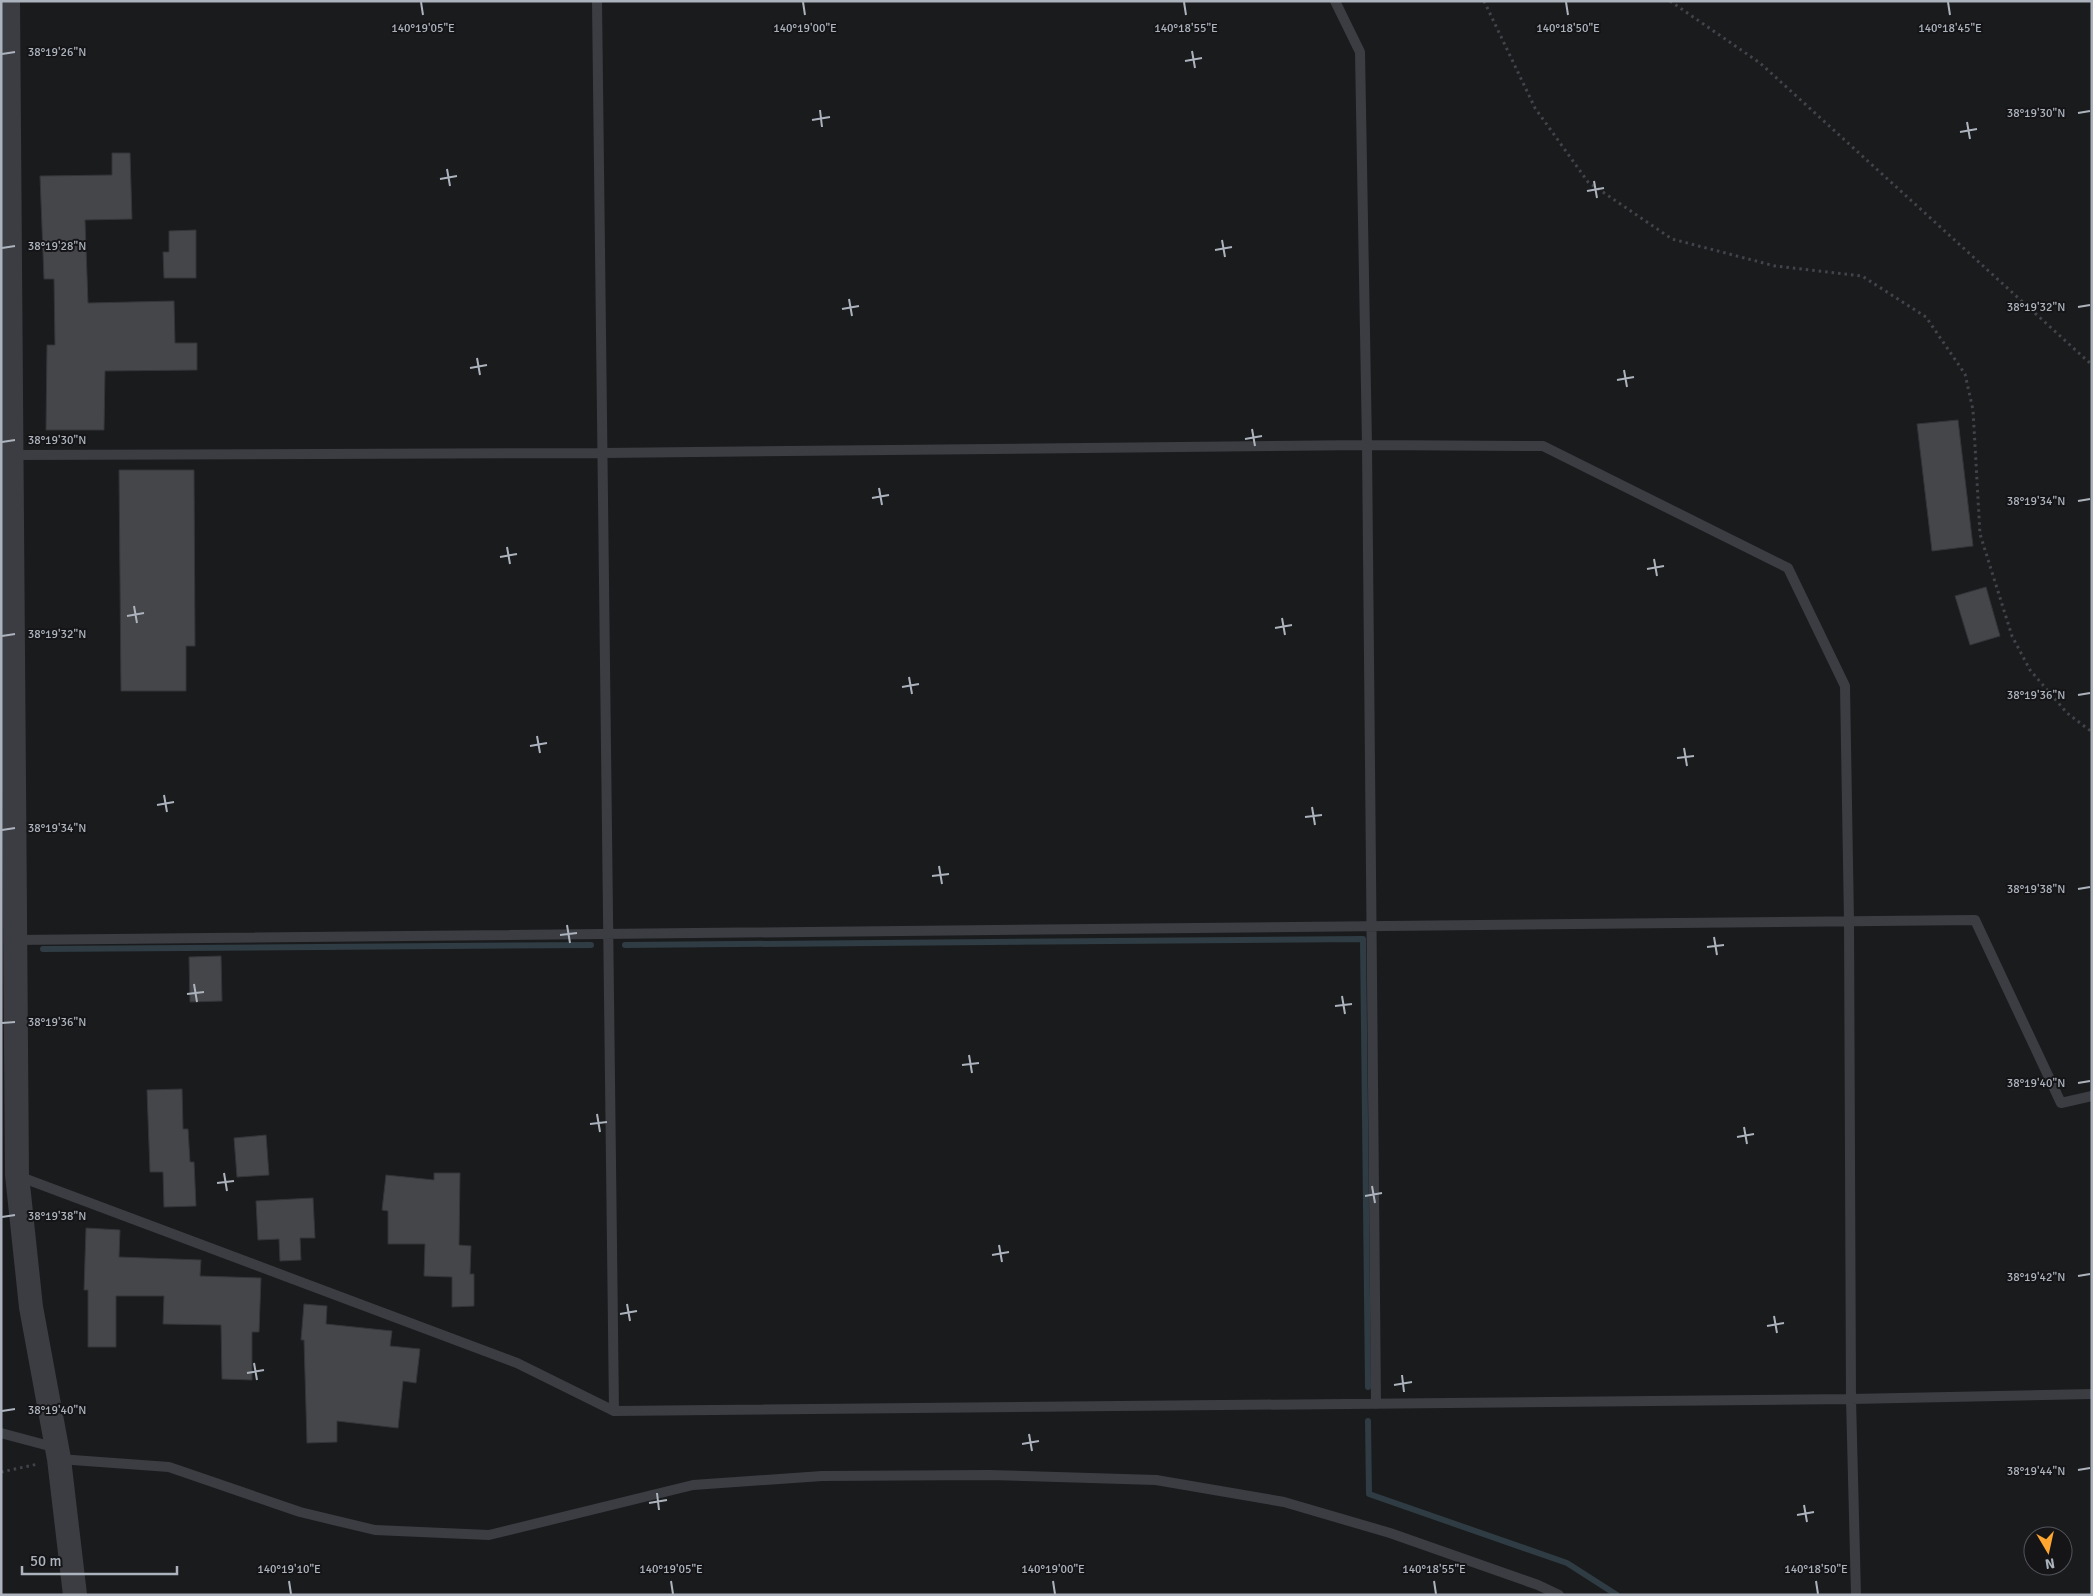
<svg xmlns="http://www.w3.org/2000/svg" width="2093" height="1596" viewBox="0 0 2093 1596" font-family="Signika,sans-serif">
  <rect width="100%" height="100%" fill="#1a1b1d"/>
  <g fill="none" stroke-linecap="round" stroke-linejoin="round">
    <path stroke="#2f3c43" stroke-width="6" d="M625,945L1363,939L1368,1387
      M43,949L591,945
      M1368,1421L1369,1494L1567,1563L1617,1595"/>
  </g>
  <path fill="#44464a" stroke="#343539" d="M112,153H130L132,219L85,220L88,303L174,301L175,343H197V370L105,371L104,430H46L47,345H55L54,279H44L40,176L112,175Z
    M196,230V278H164L163,252H169V231Z
    M1958,420L1973,546L1932,551L1917,424Z
    M119,470H194L195,646H186V691H121Z
    M1986,587L2000,636L1970,645L1955,596Z
    M221,956L222,1001L190,1002L189,957Z
    M182,1089L183,1129H188L190,1162H194L196,1206L164,1207L163,1172H150L147,1090Z
    M266,1135L269,1175L237,1177L234,1138Z
    M434,1173H460L459,1245L471,1246L470,1274H474V1306L452,1307V1277L424,1276L425,1244H388V1211L382,1210L386,1175L434,1180Z
    M313,1198L315,1238H300L301,1260L280,1261L279,1239L258,1240L256,1201Z
    M86,1228L120,1230L119,1257L201,1260L200,1276L261,1278L259,1332H252V1380L222,1379L221,1325L163,1324L164,1296H116V1347H88V1290H84Z
    M304,1304L327,1306L326,1324L392,1331L390,1346L420,1349L416,1383L403,1381L398,1428L337,1421V1442L307,1443L304,1340H301Z"/>
  <g fill="none" stroke-linecap="round" stroke-linejoin="round">
    <path stroke="#41444a" stroke-width="3" stroke-dasharray="2.5 4" stroke-linecap="butt" d="M1484,1L1535,108L1588,182L1672,239L1775,266L1862,276L1926,317L1965,374L1973,410L1980,534L2012,636L2030,670L2067,713L2092,732
      M1670,1L1760,63L2092,365
      M1,1472L38,1464"/>
    <path stroke="#3b3d42" stroke-width="10" d="M597,1L614,1411
      M1335,1L1360,52L1367,445L1376,1404
      M11,455L603,453L1367,445L1543,446L1788,568L1845,686L1849,921L1851,1399L1856,1595
      M16,940L1975,920L2061,1103L2092,1096
      M18,1176L517,1363L614,1411L1851,1399L2092,1394
      M1,1433L57,1448L59,1459L169,1467L300,1512L375,1530L489,1535L693,1485L822,1476L989,1475L1156,1480L1284,1502L1390,1533L1538,1585L1559,1595"/>
    <path stroke="#3b3d42" stroke-width="24" d="M8,1L17,1175L31,1307L59,1459L75,1595"/>
  </g>
  <path fill="none" stroke="#acb3bd" stroke-width="2" d="M421,2L423,15M803,2L805,15M1184,2L1186,15M1566,2L1568,15M1948,2L1950,15M1192,51L1195,68M2,54L15,52M1185,61L1202,58M820,110L822,127M2078,113L2090,111M812,120L830,117M1967,122L1970,139M1960,132L1977,129M447,169L450,186M440,179L457,176M1594,181L1597,198M1587,191L1604,188M1222,240L1225,257M2,248L15,246M1215,250L1232,247M849,299L852,316M2078,307L2090,305M842,309L859,306M477,358L480,375M470,368L487,365M1624,370L1627,387M1617,380L1634,377M1252,429L1255,446M1245,439L1262,436M2,442L15,440M879,488L882,505M872,498L889,495M2078,501L2090,499M507,547L510,564M500,557L517,554M1654,559L1657,576M1647,569L1664,566M134,606L137,623M127,616L144,613M1282,618L1285,635M1275,628L1292,625M2,636L15,634M909,677L912,694M902,687L919,684M2078,695L2090,693M537,736L540,753M530,746L547,743M1684,748L1687,766M1677,758L1694,756M164,795L167,812M157,805L174,802M1312,807L1315,825M1305,817L1322,815M2,830L15,828M939,866L942,884M932,876L949,874M2078,889L2090,887M567,925L570,943M560,935L577,933M1714,937L1717,955M1707,947L1724,945M194,984L197,1002M187,994L204,992M1342,996L1345,1014M1335,1006L1352,1004M2,1023L15,1022M969,1055L972,1073M962,1065L979,1063M2078,1083L2090,1081M597,1114L600,1132M590,1124L607,1122M1744,1127L1747,1144M1737,1137L1754,1134M224,1173L227,1191M217,1183L234,1181M1372,1186L1375,1203M1365,1196L1382,1193M2,1217L15,1215M999,1245L1002,1262M992,1255L1009,1252M2078,1276L2090,1274M627,1304L630,1321M620,1314L637,1311M1774,1316L1777,1333M1767,1326L1784,1323M254,1363L257,1380M247,1373L264,1370M1402,1375L1404,1392M1394,1385L1412,1382M2,1411L15,1409M1029,1434L1032,1451M1022,1444L1039,1441M2078,1470L2090,1468M657,1493L659,1510M649,1503L667,1500M1804,1505L1807,1522M1797,1515L1814,1512M289,1581L291,1594M671,1581L673,1594M1053,1581L1055,1594M1434,1581L1436,1594M1816,1581L1818,1594"/>
  <g font-size="12" text-anchor="middle" fill="#acb3bd" stroke="#151518" stroke-width="4" stroke-linejoin="round" paint-order="stroke">
    <text x="1950" y="32">140°18'45"E</text>
    <text x="423" y="32">140°19'05"E</text>
    <text x="805" y="32">140°19'00"E</text>
    <text x="1186" y="32">140°18'55"E</text>
    <text x="1568" y="32">140°18'50"E</text>
    <text x="57" y="56">38°19'26"N</text>
    <text x="2036" y="117">38°19'30"N</text>
    <text x="57" y="250">38°19'28"N</text>
    <text x="2036" y="311">38°19'32"N</text>
    <text x="57" y="444">38°19'30"N</text>
    <text x="2036" y="505">38°19'34"N</text>
    <text x="57" y="638">38°19'32"N</text>
    <text x="2036" y="699">38°19'36"N</text>
    <text x="57" y="832">38°19'34"N</text>
    <text x="2036" y="893">38°19'38"N</text>
    <text x="57" y="1026">38°19'36"N</text>
    <text x="2036" y="1087">38°19'40"N</text>
    <text x="57" y="1220">38°19'38"N</text>
    <text x="2036" y="1281">38°19'42"N</text>
    <text x="57" y="1414">38°19'40"N</text>
    <text x="2036" y="1475">38°19'44"N</text>
    <text x="289" y="1573">140°19'10"E</text>
    <text x="671" y="1573">140°19'05"E</text>
    <text x="1053" y="1573">140°19'00"E</text>
    <text x="1434" y="1573">140°18'55"E</text>
    <text x="1816" y="1573">140°18'50"E</text>
  </g>
  <rect width="2093" height="1596" fill="none" stroke="#acb3bd" stroke-width="5"/>
  <g transform="translate(2048 1551) rotate(171)"><circle r="24" fill="#151518" stroke="#51545a"/>
  <path d="M0-4L9 19L0 12L-9 19Z" fill="#ffa630"/>
  <text y="-8" font-size="14" font-weight="bold" text-anchor="middle" fill="#acb3bd">N</text>
  </g>
  <path d="M22 1566v8h155v-8" fill="none" stroke="#acb3bd" stroke-width="2.5"/>
  <text x="30" y="1566" font-size="15" fill="#acb3bd" stroke="#151518" stroke-width="4" paint-order="stroke">50 m</text>
</svg>
